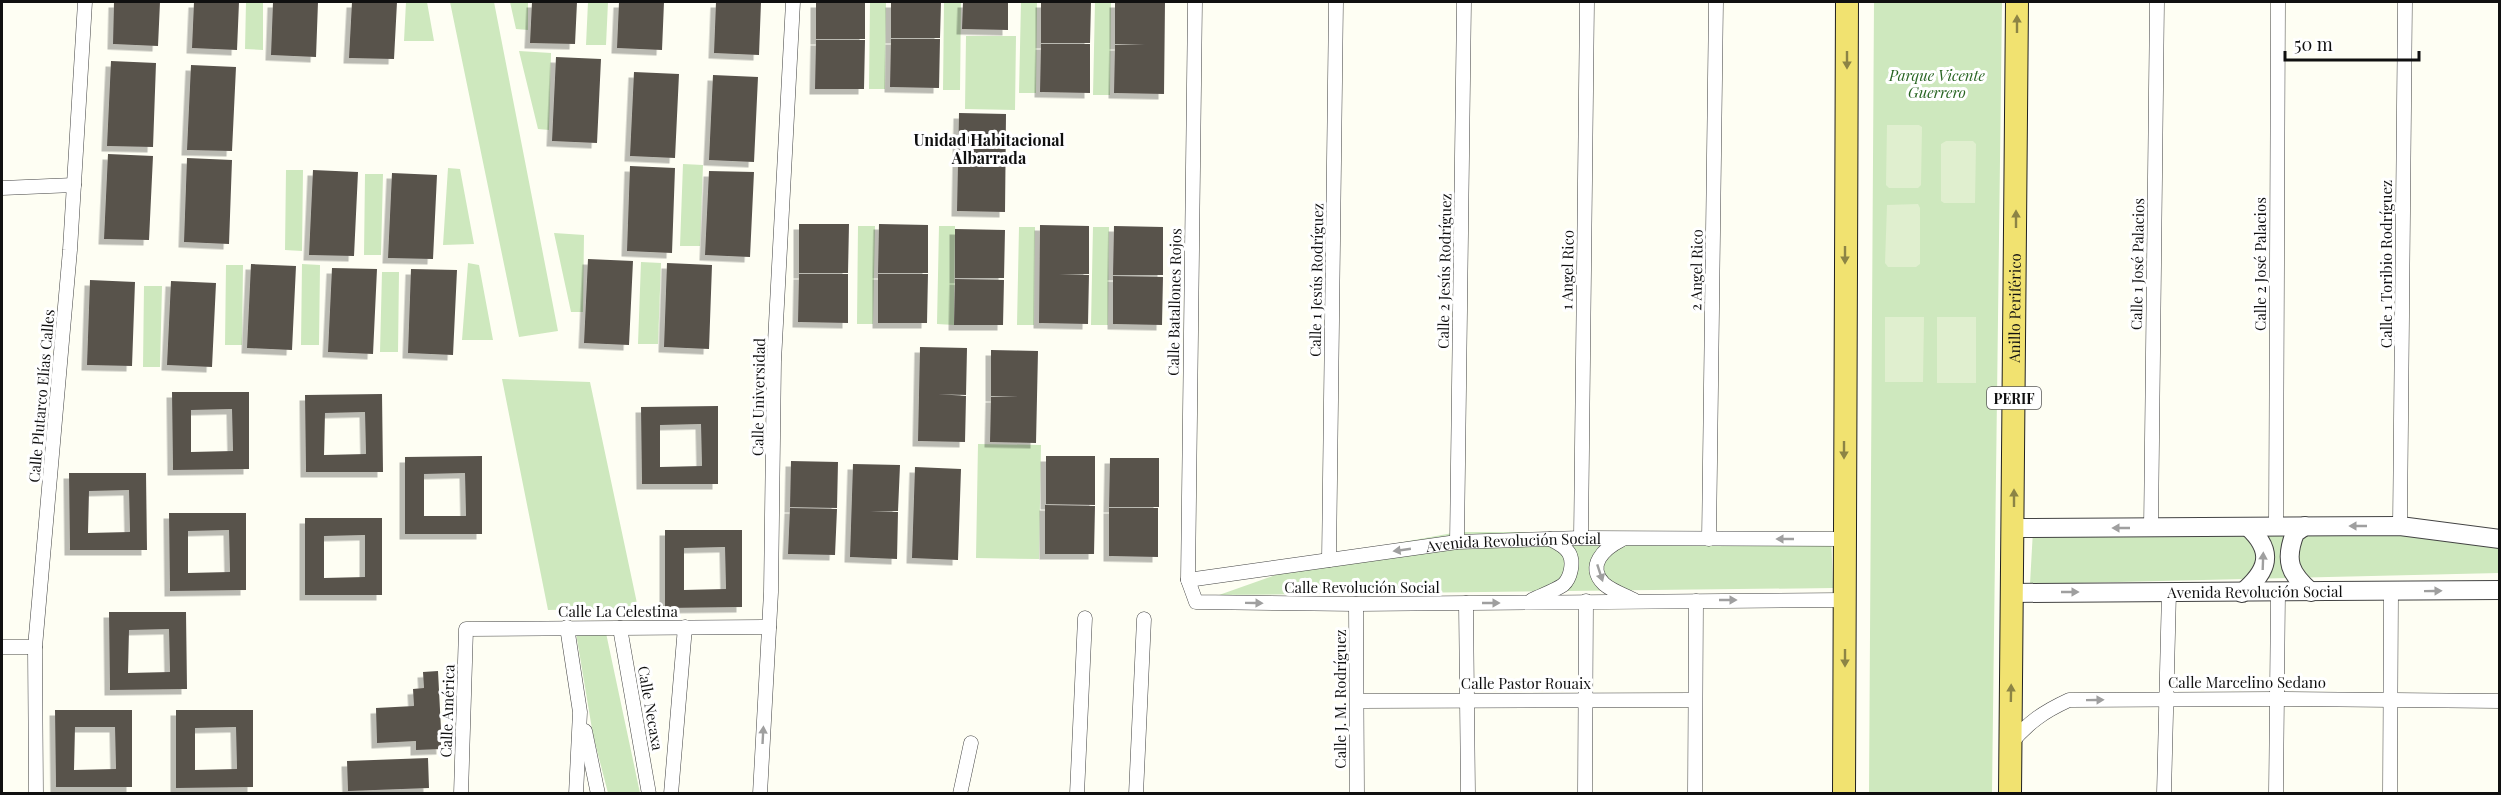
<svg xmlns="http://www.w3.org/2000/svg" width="2501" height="795" viewBox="0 0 2501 795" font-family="'Playfair Display',serif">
  <defs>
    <filter id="shadow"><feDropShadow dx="-5.5" dy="5.5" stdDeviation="0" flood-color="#0004"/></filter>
  </defs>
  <rect width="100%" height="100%" fill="#fefef3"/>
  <path fill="#cee8be" d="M246,2H263V50L245,49Z
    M406,2H427L434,41H404Z
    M450,2H494L558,331L519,337Z
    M510,2H528V30L516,29Z
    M588,2H608L606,45H586Z
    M870,2H886L885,89H869Z
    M944,2H961L960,90H943Z
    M1021,2H1037L1036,93H1019Z
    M1095,2H1111L1110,95H1093Z
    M1874,2H2002L1992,793L1869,794Z
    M966,36H1016L1015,110L965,109Z
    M519,51L551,53L549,130L538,129Z
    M683,164L703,165L700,246H680Z
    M448,168L460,169L474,244L443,245Z
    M286,170H303L302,251L285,250Z
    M365,174H383L381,255H364Z
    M858,226H875L873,324H857Z
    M939,226H955L954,325L937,324Z
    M1019,227H1035L1034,325H1017Z
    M1093,227H1109L1108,325H1091Z
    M554,233L584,235L583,312H571Z
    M641,262L661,263L658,344H638Z
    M468,263L479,265L493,340H462Z
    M302,264L320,265L319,345H301Z
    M226,265H243L242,345H225Z
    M382,272H399L398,352H380Z
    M144,286H162L160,367H143Z
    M502,379L590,382L638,608L548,610Z
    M978,444L1041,445L1039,559L976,558Z
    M2397,527L2499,540V573L2030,584L2033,530Z
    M1458,532H1831L1833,588L1219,595L1332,555Z
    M576,633H606L640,793H608L593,735Z"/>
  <path fill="#e0efcf" d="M1887,125H1919L1922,127L1921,185L1918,188H1889L1886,185Z
    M1946,141H1973L1976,144L1975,203H1944L1941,201V144Z
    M1918,204L1920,208V264L1916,267H1888L1885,263L1887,205Z
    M1885,317H1924L1923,382H1885Z
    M1937,317H1976V383H1937Z"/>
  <path fill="#58524c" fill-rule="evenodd" filter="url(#shadow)" d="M114,2H160L158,46L113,44Z
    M194,2H239L237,50L192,48Z
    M273,2H318L316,57L271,55Z
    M352,2H397L394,59L349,58Z
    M532,2H577L575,44L530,43Z
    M619,2H664L662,50L617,48Z
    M716,2H761L759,55L714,53Z
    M816,2H865V39H816Z
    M891,2H941L940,38H891Z
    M963,2H1008V30L962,29Z
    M1041,2H1091L1090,43H1041Z
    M1115,2H1165L1164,94L1114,93L1115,45H1145L1115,44Z
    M891,39H940L939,88L890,87Z
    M816,40H865L864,89H815Z
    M1041,44H1090V93L1040,92Z
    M556,57L601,59L597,143L552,141Z
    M111,61L156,63L153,147L107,146Z
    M191,65L236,67L232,151L187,150Z
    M634,72L679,74L675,158L630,156Z
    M713,75L758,77L754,162L709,160Z
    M959,113L1006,114L1005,212L957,211Z
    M108,154L153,156L149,240L104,239Z
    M187,158L232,160L229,244L184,242Z
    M630,166L675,168L672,253L627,251Z
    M313,170L358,172L354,256L309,255Z
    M709,171L754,172L750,257L705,255Z
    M392,173L437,175L433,259L388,258Z
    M799,224H849L848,273H799Z
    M879,224L928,225V273H878Z
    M1040,225L1089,226V274H1059L1089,275L1088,324L1039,323Z
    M1114,226L1163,227V275H1113Z
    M955,229L1005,230L1004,278H955Z
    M588,259L633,261L629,345L584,343Z
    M667,263L712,265L709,349L664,347Z
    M251,264L296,266L292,350L247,348Z
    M332,268L377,269L373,354L328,352Z
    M411,269L457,270L453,355L408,353Z
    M799,274H848V323L798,322Z
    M878,274H928L927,323H878Z
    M1113,276L1163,277L1162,325L1113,324Z
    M955,279L1004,280L1003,325H954Z
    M90,280L135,282L132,366L87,365Z
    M171,281L216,283L212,367L167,365Z
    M920,347L967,348L966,395L938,394L966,396L965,442L918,441Z
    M991,350L1038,351L1036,443L990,442L991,397L1019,396H991Z
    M172,392H249V469L173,470ZM232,409L233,451L191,452V410Z
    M382,394L383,472H306L305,395ZM365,412L366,454L324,455L325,413Z
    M718,406V484H642L641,407ZM701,424L702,466L660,467V425Z
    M482,456V534H405V457ZM465,473L466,516H424V474Z
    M1046,456H1095V505L1046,504Z
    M1110,458H1159V507H1109Z
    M791,461L838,462L837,508L790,507Z
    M853,464L900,465L898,511L870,512H898L897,559L850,557Z
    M915,467L961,469L958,560L912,558Z
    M69,473H146L147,550H70ZM129,490L130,532L88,533L89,491Z
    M1045,505L1095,506L1094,554H1045Z
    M790,508L837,509L835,555L788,554Z
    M1109,508H1158V557L1109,556Z
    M169,513H246V590L170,591ZM229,530L230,572L188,573V531Z
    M305,518H382V595H305ZM365,535V577L324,578V536Z
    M665,530H742V607L665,608ZM725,547L726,589L684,590V548Z
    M109,612H186L187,689L110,690ZM169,629L170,672L128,673L129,630Z
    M438,671L442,749L416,750V741L377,743L376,708L414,706L413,689L424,688L423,672Z
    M55,710H132V787H56ZM75,727H115L116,769L74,770Z
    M176,710H253V787L176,788ZM236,727L237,769L195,770V728Z
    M428,758L429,788L348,791L347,761Z"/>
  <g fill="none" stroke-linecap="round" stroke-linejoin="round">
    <defs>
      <g id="minor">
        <path d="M1195,2L1188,580L1196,602L1356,604L1845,600"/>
        <path d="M2,188L74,185"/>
        <path d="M2276,526L2278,2"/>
        <path d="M2400,526L2405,2"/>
        <path d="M2151,528L2157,2"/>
        <path d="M1581,538L1587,2"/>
        <path d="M1709,539L1716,2"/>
        <path d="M1621,540C1605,548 1585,566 1604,584C1612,591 1624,595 1634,600"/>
        <path d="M1457,542L1464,2"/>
        <path d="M1329,560L1336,2"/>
        <path id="s1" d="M1188,580L1457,542L1581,538L1844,539"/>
        <path d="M1532,600C1542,595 1554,591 1563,585C1571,578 1574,562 1569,553C1565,546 1556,542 1550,539"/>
        <path d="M1466,603L1468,794"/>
        <path d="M1356,604L1357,794"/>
        <path d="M567,627L580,712L576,794"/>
        <path d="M620,628L649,794"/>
        <path d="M2,647H35"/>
        <path d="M1357,701L1695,700"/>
        <path d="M585,731L598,794"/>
        <path d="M2010,744C2029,722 2043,712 2069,700L2276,699L2500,701"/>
        <path d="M36,794L35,647L70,250L85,2"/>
        <path d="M461,794L466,629L769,627"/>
        <path d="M671,794L685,627"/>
        <path d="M760,794L771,592L774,361L793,2"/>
        <path d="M960,794L971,743"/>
        <path d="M1077,794L1085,618"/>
        <path d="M1136,794L1144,619"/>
        <path d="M1585,794L1586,601"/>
        <path d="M1695,794L1696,601"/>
        <path d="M2164,794L2169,592"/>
        <path d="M2276,794L2278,593"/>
        <path d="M2390,794L2391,592"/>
      </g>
      <g id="tertiary">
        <path d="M2305,526L2295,533C2284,561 2290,574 2311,592"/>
        <path d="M2013,528L2400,526L2500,539"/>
        <path id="s2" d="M2012,593L2500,590"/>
        <path d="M2242,593C2268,571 2275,552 2248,527"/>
      </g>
      <g id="primary">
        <path d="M1844,794L1847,2"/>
        <path id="s3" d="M2010,794L2017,2"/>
      </g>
    </defs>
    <use href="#minor" stroke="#434343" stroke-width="15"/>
    <use href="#tertiary" stroke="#434343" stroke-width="20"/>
    <use href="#primary" stroke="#212121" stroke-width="24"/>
    <use href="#minor" stroke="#fff" stroke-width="14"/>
    <use href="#tertiary" stroke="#fff" stroke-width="18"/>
    <use href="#primary" stroke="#f1e270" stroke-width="22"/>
  </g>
  <defs><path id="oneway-solid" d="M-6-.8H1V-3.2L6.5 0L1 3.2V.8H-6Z" transform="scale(1.5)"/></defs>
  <g fill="#8c8445">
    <use href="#oneway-solid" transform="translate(2017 24) rotate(-90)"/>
    <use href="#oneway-solid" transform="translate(1847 60) rotate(90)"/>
    <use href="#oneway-solid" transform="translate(2016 219) rotate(-90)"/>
    <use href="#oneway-solid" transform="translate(1845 255) rotate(90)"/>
    <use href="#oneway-solid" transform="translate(1844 450) rotate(90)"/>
    <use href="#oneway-solid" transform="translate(2014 498) rotate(-90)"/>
    <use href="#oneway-solid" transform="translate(1845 658) rotate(90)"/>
    <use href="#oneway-solid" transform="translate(2011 693) rotate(-89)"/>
  </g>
  <g fill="#9f9f9f">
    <use href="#oneway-solid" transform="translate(2358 526) rotate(180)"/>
    <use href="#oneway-solid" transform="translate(2121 528) rotate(180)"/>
    <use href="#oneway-solid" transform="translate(1785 539) rotate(180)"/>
    <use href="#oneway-solid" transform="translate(1402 550) rotate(172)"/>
    <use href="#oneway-solid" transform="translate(2263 561) rotate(-88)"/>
    <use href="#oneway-solid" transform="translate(1600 573) rotate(72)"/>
    <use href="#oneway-solid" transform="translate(2433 591) rotate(-1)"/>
    <use href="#oneway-solid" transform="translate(2070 592)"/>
    <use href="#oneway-solid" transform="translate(1728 600)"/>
    <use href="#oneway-solid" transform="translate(1254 603) rotate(1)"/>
    <use href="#oneway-solid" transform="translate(1491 603)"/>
    <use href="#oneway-solid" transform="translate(2095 700) rotate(-1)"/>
    <use href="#oneway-solid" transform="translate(763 735) rotate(-87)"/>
  </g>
  <g text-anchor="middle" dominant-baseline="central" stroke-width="6" stroke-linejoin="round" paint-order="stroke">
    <rect fill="#fff" stroke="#585858" stroke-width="1.5" x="1987" y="387" width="54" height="22" rx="4.5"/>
    <g font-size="14" font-weight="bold" fill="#101010">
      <text x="2014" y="398">PERIF</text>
    </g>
    <g font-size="15" font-style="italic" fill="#286522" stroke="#fff">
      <text x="1937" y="75">Parque Vicente<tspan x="1937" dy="17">Guerrero</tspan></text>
    </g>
    <g font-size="15" fill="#101010" stroke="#fff">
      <text transform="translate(2137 264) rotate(-89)">Calle 1 José Palacios</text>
      <text transform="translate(2260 264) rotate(-90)">Calle 2 José Palacios</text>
      <text transform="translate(2386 264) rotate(-90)">Calle 1 Toribio Rodríguez</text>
      <text transform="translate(1567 270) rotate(-89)">1 Angel Rico</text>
      <text transform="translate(1696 270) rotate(-89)">2 Angel Rico</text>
      <text transform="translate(1444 271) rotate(-89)">Calle 2 Jesús Rodríguez</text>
      <text transform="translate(1316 280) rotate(-89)">Calle 1 Jesús Rodríguez</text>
      <text transform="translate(1174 302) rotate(-89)">Calle Batallones Rojos</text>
      <text stroke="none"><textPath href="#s3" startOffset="486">Anillo Periférico</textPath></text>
      <text transform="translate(41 396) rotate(-85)">Calle Plutarco Elías Calles</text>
      <text transform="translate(758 397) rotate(-89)">Calle Universidad</text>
      <text stroke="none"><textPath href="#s1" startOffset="328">Avenida Revolución Social</textPath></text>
      <text x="1362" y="587">Calle Revolución Social</text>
      <text stroke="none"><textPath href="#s2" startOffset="243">Avenida Revolución Social</textPath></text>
      <text x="618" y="611">Calle La Celestina</text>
      <text x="2247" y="682">Calle Marcelino Sedano</text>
      <text x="1526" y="683">Calle Pastor Rouaix</text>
      <text transform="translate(1340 699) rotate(-90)">Calle J. M. Rodríguez</text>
      <text transform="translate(651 708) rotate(80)">Calle Necaxa</text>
      <text transform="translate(447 711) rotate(-88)">Calle América</text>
    </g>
    <g font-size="16" font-weight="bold" fill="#101010" stroke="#fff">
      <text x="989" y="139">Unidad Habitacional<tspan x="989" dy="18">Albarrada</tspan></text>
    </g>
  </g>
  <rect width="2501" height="795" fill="none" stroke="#101010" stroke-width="6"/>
  <path d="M2285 51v9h134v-9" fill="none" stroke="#101010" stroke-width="3"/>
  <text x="2294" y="51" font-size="18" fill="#101010" stroke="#ffffff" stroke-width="4.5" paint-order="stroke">50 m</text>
</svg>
